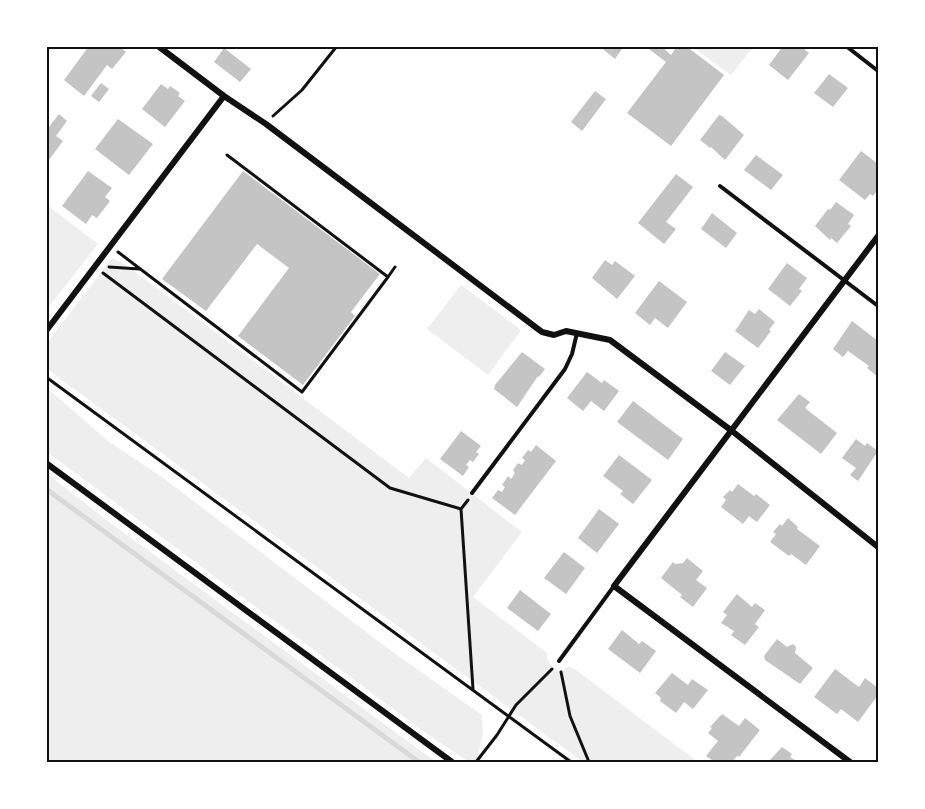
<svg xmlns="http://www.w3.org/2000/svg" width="925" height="809" viewBox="0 0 925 809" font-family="'Exo 2',sans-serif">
  <rect width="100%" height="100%" fill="#fff"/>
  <path fill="#eee" d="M693,47H753L731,75Z
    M47,205L98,244L47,309Z
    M112,258L123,263L409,478L426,458L522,532L473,597L547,653C546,663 553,667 559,672L569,666L576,670L698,762H583L47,369V343Z
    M461,285L521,330L488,375L427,329Z
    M46,387L108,441L159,475L394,653L482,715L483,734L478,753L483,762H469L427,734L47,452Z
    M46,473L108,521L436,762H47Z"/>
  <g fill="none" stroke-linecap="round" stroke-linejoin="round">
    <path stroke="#d9d9d9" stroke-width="5" d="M46,489L419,762"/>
  </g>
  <path fill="#c4c4c4" d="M89,46H119L126,52L112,69L107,65L84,96L64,80Z
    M599,46H624L615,59Z
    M645,46H661L671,55L677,46H686L724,75L671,146L627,113L666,62Z
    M783,46H804L803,48L809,53L788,80L769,65Z
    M224,48L251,69L240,82L214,62Z
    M829,74L848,88L833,107L814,93Z
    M101,83L109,89L99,102L91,96Z
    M161,84L168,89L170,86L180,93L178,96L185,101L165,127L142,109Z
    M595,91L606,99L582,131L571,122Z
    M59,114L67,121L56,136L63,141L46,164V131Z
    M719,115L722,116L744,135L725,160L711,147L710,148L700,140Z
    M118,119L153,144L129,175L95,149Z
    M861,151L878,164V189L873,196L870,194L865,200L839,180Z
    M756,155L783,175L771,190L744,170Z
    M88,171L112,188L105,197L110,201L97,218L92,215L86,224L62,206Z
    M243,171L380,274L351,312L355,316L303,385L238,336L289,268L257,244L206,311L162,279Z
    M676,174L693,187L666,222L676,229L664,244L638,223Z
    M836,202L854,215L848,224L851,226L837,243L831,238L830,240L815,226L828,209L830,210Z
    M712,213L737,233L726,248L701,229Z
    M605,260L612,265L615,261L635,276L617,299L592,278Z
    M787,263L807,278L799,289L802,291L790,306L768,289Z
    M659,281L687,302L668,328L655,318L650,325L635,313Z
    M759,309L775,322L769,330L771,331L758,348L735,331L749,310L755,314Z
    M852,321L878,341V377L867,368L869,366L848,351L843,357L833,349Z
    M522,352L545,369L539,377L538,376L517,407L494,389L495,385Z
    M725,352L745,366L730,385L711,371Z
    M587,372L602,383L604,380L619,391L604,411L591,401L583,411L567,398Z
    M799,394L810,402L805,408L837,433L821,454L777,420Z
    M633,401L683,439L668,460L617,422Z
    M461,431L481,446L476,452L479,454L473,462L470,460L466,465L469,467L463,476L440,459Z
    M856,439L865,446L867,443L878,451L858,481L850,475L856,468L842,458Z
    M536,445L556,461L515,515L492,498L498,490L502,492L505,487L502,485L508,476L511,479L515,473L513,470L518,463L522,465L525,460L522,458L528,450L531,452Z
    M619,455L652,480L633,504L620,494L623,491L603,476Z
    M738,484L754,496L756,494L770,505L757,522L749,516L743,524L721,507L726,500L723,497L730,490L732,492Z
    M599,509L619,524L597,553L578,538Z
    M788,518L798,527L797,529L820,546L806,565L791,554L789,556L770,542L776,534L773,532L780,524L782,526Z
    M564,552L585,568L566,594L544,578Z
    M687,558L703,571L696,580L707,588L693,607L680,597L682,595L661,578L673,562L675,564L683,563Z
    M520,590L551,614L538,631L507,608Z
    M737,594L752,607L755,603L765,610L755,624L759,627L745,645L731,635L734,631L721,623L727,615L723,612Z
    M622,630L639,644L642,641L656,651L640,673L608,649Z
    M777,639L787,647L793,644L796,647L795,653L813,668L800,684L765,660L764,656Z
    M835,669L859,687L865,678L878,688V695L858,722L841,709L837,714L814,697Z
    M672,673L688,685L692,679L708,690L693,709L684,702L676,713L660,701L661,698L655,693Z
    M722,714L739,726L745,718L760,730L739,757L737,756L732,762H715L706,756L718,741L708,733L712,728L710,727Z
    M782,747L792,754L790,757L798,762H771L770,760Z"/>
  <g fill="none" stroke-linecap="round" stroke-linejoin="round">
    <path stroke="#111" stroke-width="3" d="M273,116L302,90L337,46
      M118,252L302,392L388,277L227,155
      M109,267L139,269
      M103,273L390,488L461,509
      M388,277L395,267
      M46,377L571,762
      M468,500L461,509L473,689
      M561,672L570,716L589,762
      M476,762L497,735L516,705L552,669"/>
    <path stroke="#111" stroke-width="4" d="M846,46L878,71
      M720,186L878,306
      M472,493L565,369L572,354L577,333
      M559,661L614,586"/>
    <path stroke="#111" stroke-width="6" d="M158,46L224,96L266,124L542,332L554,335L566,331L610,340L732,431L878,547
      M46,331L224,96
      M46,463L452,762
      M850,762L614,586L878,236"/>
  </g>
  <rect width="925" height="809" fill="none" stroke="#ffffff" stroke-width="96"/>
  <rect x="48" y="48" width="829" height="713" fill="none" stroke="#111" stroke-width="2"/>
</svg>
